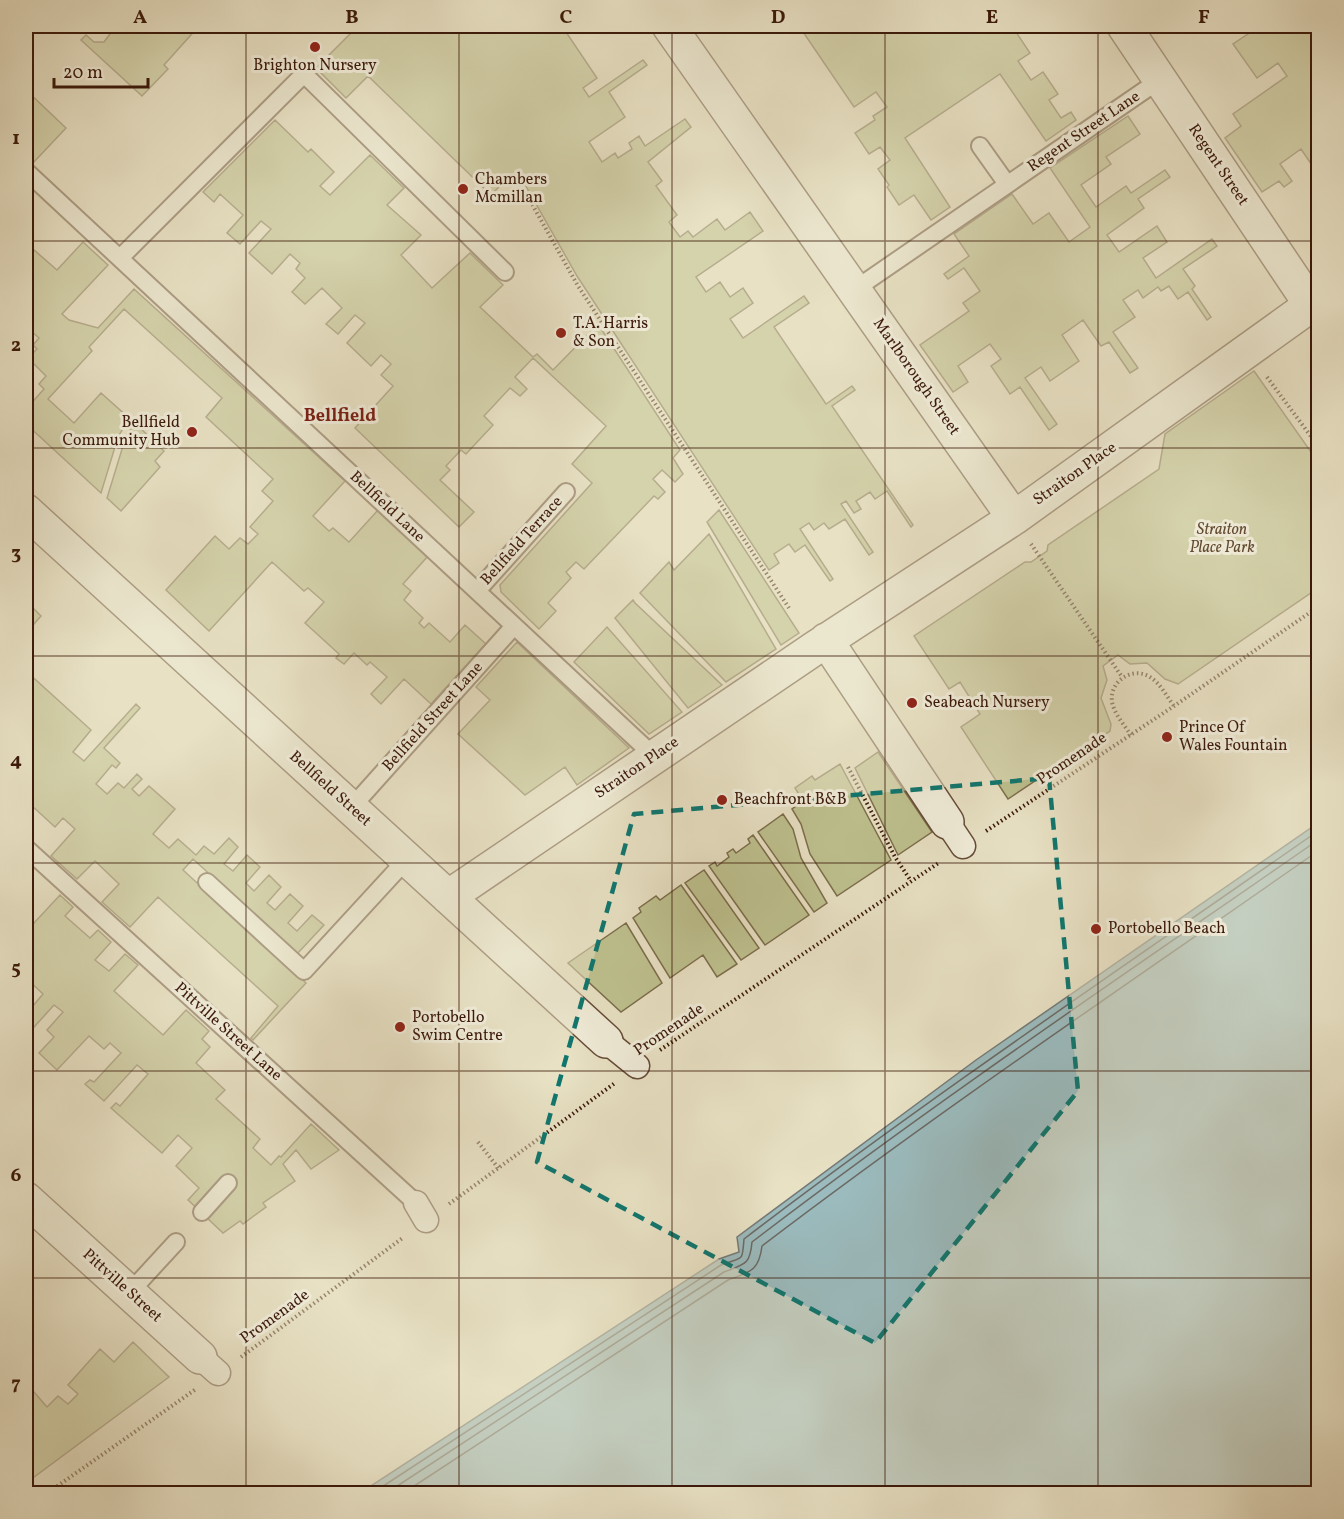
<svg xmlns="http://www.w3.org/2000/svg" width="1344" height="1519" viewBox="0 0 1344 1519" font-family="Vollkorn,serif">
  <rect width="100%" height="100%" fill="#e8e1c4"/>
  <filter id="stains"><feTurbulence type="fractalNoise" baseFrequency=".00333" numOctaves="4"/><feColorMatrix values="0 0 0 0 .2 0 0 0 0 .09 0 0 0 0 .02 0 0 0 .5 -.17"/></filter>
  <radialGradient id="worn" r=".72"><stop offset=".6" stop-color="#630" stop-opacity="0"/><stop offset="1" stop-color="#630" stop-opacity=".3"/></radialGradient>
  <path fill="#bec18f" stroke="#7c6d4c" stroke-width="1.5" d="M106,26H199L164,65L168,69L142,96L81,40L86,35L94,42H104L110,34Z
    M358,26H562L597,78L583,88L589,97L643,60L647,65L609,92L625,117L589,142L602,162L615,153L618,158L632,149L629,143L639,136L645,146L685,119L691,127L648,162L662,181L656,186L677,215L669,222L680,237L688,231L693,237L717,219L725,230L750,212L763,231L696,277L706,292L720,282L730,297L743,288L753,303L730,319L743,338L804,296L809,303L774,327L826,404L852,386L855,390L832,406L913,525L911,527L887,491L875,499L870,492L856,501L861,509L854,513L846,501L841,504L873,552L869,555L845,519L829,529L824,523L814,530L809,523L800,529L833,579L830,581L805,545L795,552L789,544L774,554L779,563L769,570L577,276L520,176L514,181L511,175L491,195L368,76L346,98L316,68Z
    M799,26H996L1005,31L1012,26L1030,53L1018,61L1031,80L1043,72L1058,94L1049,100L1061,118L1071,112L1076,120L1046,141L1000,74L905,138L950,207L931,220L914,195L899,205L887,187L889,185L878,169L890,160L880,147L869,154L855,133L875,120L873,116L887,107L876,92L854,107Z
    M1260,26H1318V174L1301,149L1280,164L1292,181L1284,187L1279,181L1262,192L1225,138L1241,126L1233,114L1287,76L1278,63L1257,78L1233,44Z
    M26,90L66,128L33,163L26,157Z
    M1128,116L1140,134L1106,157L1111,164L1081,185L1096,207L1126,186L1131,193L1165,170L1170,177L1138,199L1144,208L1107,235L1119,252L1157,226L1167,242L1143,258L1156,278L1212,239L1217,246L1183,269L1195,286L1192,289L1211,317L1207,320L1188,292L1178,299L1169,286L1161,291L1158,287L1143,298L1138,290L1123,300L1135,317L1113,332L1138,368L1130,373L1109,342L1101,346L1083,320L1062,335L1079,361L1050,381L1041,367L1025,378L1057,424L1049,430L1020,387L1010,394L991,366L1001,359L990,344L958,366L968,382L953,392L920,345L969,311L963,303L980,291L964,268L948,279L944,274L969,256L954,234L1012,194L1033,224L1049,213L1069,242L1090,227L1050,168Z
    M275,120L308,152L311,149L334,172L320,186L330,195L370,155L404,188L387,205L421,235L401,255L432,288L470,253L503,285L480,307L533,357L537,354L553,370L598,324L680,450L673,458L683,474L675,482L662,470L653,479L665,492L658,499L654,496L584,569L576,562L566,572L571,578L548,603L556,611L539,629L501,592L500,585L592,483L572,464L606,426L533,358L515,377L527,389L520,396L510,388L484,416L493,425L466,454L461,450L446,466L450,470L440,480L474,512L459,527L355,428L393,386L381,375L391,364L381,355L371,366L347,343L365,323L355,315L338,334L326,324L342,308L322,288L305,304L292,292L305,278L296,269L300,263L290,254L272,274L249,253L271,229L261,221L240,244L227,233L243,215L220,194L214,202L203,192Z
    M83,242L108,265L62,314L69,320L98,328L134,289L345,481L313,516L329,531L333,528L349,542L378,510L428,556L403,584L411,591L404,600L423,618L419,623L424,628L429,623L450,642L465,625L486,644L431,704L404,679L381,704L371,694L387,677L370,662L367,665L354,653L344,664L336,658L339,654L305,623L324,602L308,588L304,591L272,562L209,631L166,590L215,536L229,549L240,538L248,544L258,534L250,527L273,501L262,491L273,479L206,417L222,398L124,309L89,347L92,351L48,399L74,423L101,393L129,418L118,437L101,493L26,424V421L30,416L26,412V409L44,389L39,384L46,376L28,358L37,349L33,345L39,338L31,331L26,337V243L57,270Z
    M1254,371L1318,462V588L1178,684L1165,679L1147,663L1130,664L1118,655L1103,666L1107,680L1101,698L1111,724L1110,731L1008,799L961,727L980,714L960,682L949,689L914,636L1025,562H1031L1047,551L1048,545L1159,469L1165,434Z
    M135,423L164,451L155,461L160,467L121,511L107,498L126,436Z
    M719,510L799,633L781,645L707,522Z
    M709,534L776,649L726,682L640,593L669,562L674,570Z
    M633,600L635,603L722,685L688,708L615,618Z
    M30,605L41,616L26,633V611Z
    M607,627L682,712L649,734L574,662Z
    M517,642L629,748L577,785L565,767L525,795L458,734L490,700L476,687Z
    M26,671L91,730L73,752L84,761L136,704L140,708L104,748L120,763L116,768L112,765L96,784L107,794L118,783L124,788L137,774L142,779L132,789L139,796L149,786L175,809L153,834L169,848L178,839L196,855L204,846L214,854L229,838L238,847L224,864L233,871L247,855L260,867L246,883L254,891L269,875L281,887L267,903L275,910L290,894L303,906L288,923L297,931L312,915L324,925L297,954L193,859L183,870L306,983L253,1040L251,1038L278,1006L158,897L130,927L102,902L119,884L95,861L77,879L51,856L75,829L63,818L55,827L31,805L26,811Z
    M878,752L932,832L898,855L855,768Z
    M840,764L891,860L837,896L810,854L801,824L792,809L803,801L795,788L812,776L815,780Z
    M783,814L793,829L801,858L827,903L814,912L758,832Z
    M753,835L809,915L765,945L709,866L715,862L717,866L729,857L727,853L733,849L736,853L750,843L748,839Z
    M704,870L759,948L741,960L685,883Z
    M681,885L737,964L717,977L703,955L670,978L633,918L641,912L639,908L656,896L660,900Z
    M60,895L73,907L65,916L90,938L98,930L111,942L95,960L109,971L125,954L138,965L114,991L163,1035L186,1010L209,1031L202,1039L210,1047L196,1063L225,1090L216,1099L260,1139L253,1148L271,1165L279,1156L281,1157L311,1124L339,1150L311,1169L296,1150L283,1164L295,1181L263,1203L266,1207L243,1224L240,1221L223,1233L188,1200L199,1188L176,1166L192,1148L178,1135L162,1153L111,1108L116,1103L120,1106L148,1074L137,1065L104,1101L85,1084L90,1080L94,1082L121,1053L110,1043L104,1049L89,1036L57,1070L39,1053L54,1037L47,1030L63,1012L54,1005L26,1036V1014L43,994L26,978V915L34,923Z
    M626,923L662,983L621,1012L568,963Z
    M133,1342L169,1377L26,1483V1383L47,1407L58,1396L68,1404L78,1394L68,1385L100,1349L114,1362Z"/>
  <path fill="#9bbbbe" stroke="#757a76" stroke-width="1.5" d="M1318,823V1493H360L719,1259L739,1252L737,1237L976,1060Z"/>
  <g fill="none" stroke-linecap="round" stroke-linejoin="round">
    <path stroke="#6b6a64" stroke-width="1.5" d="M371,1494L721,1265C744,1256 742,1263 744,1239C931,1096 1126,965 1318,831
      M385,1494L724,1272C745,1264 750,1265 752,1242C936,1101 1128,972 1318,840
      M402,1494L728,1280C750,1272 759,1271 762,1246C943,1108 1132,981 1318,851"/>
    <defs>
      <path id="service" d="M980,146L1007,184
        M26,171L654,756
        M120,258L304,74L505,272
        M854,290L1161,79
        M477,591L566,492
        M351,808L514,626
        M26,848L416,1203
        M207,882L304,971L407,859
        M202,1212L228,1183
        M130,1292L176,1242"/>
      <path id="pedestrian" d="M947,822L963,846
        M606,1041L637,1066
        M416,1203L426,1220
        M200,1357L218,1373"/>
      <path id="minor" d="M669,26L1014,518
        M1124,26L1311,305
        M26,511L606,1041
        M826,640L947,822
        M448,897L815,648L1014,518L1318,300
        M26,1199L200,1357"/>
    </defs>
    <use href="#service" stroke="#664b38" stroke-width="20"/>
    <use href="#pedestrian" stroke="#664b38" stroke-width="27"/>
    <use href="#minor" stroke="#664b38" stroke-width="36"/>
    <path stroke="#3b190a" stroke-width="4" stroke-dasharray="1.5 3" stroke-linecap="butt" d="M519,181L578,286L789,608
      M1267,377L1318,446
      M1031,544L1122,677
      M1131,735C1124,725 1114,713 1112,702C1109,681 1133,666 1150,677C1160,683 1167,697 1174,706
      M848,767L895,857L911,881
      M986,831L1174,706L1318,607
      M660,1050L940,862
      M478,1142L499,1169
      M449,1204L615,1083
      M241,1357L404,1237
      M46,1494L196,1389"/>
    <use href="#service" stroke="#f0ecd9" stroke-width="16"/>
    <use href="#pedestrian" stroke="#f0ecd9" stroke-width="24"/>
    <use href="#minor" stroke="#f0ecd9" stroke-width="33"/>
  </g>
  <path d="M0 0H1344V1519H0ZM1049,778L1078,1091L875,1343L537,1162L634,814Z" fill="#e8e1c4" fill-opacity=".55" fill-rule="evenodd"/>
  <path fill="none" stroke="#0f766e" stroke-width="4.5" stroke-dasharray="12 8" stroke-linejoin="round" d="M1049,778L1078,1091L875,1343L537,1162L634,814Z"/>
  <path fill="none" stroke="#3b190a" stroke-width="1.5" stroke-opacity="0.55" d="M246,26V1494M459,26V1494M672,26V1494M885,26V1494M1098,26V1494M26,241H1318M26,448H1318M26,656H1318M26,863H1318M26,1071H1318M26,1278H1318"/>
  <g fill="#8f2418" stroke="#f0ecd9" stroke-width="2">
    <circle cx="315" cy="47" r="6"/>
    <circle cx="463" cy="189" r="6"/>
    <circle cx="561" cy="333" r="6"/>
    <circle cx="192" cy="432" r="6"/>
    <circle cx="912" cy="703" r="6"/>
    <circle cx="1167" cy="737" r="6"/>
    <circle cx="722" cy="800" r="6"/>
    <circle cx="1096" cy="929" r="6"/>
    <circle cx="400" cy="1027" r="6"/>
  </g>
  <g text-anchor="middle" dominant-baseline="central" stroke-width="6" stroke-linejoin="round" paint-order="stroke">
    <g font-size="16" fill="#3b190a" stroke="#f0ecd9" text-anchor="start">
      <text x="315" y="66" text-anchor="middle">Brighton Nursery</text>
      <text x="475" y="180">Chambers<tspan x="475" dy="18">Mcmillan</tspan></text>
      <text x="573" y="324">T.A. Harris<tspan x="573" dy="18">&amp; Son</tspan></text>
      <text x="180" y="423" text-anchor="end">Bellfield<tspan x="180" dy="18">Community Hub</tspan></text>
      <text x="924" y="703">Seabeach Nursery</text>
      <text x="1179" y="728">Prince Of<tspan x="1179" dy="18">Wales Fountain</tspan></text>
      <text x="734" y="800">Beachfront B&amp;B</text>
      <text x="1108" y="929">Portobello Beach</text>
      <text x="412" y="1018">Portobello<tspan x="412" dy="18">Swim Centre</tspan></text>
    </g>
    <g font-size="16" fill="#3b190a" stroke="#f0ecd9">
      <text transform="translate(1084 132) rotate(-34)">Regent Street Lane</text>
      <text transform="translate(1218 165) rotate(56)">Regent Street</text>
      <text transform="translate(916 377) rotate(55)">Marlborough Street</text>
      <text transform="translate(1075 474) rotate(-35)">Straiton Place</text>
      <text transform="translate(387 507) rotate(43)">Bellfield Lane</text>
      <text transform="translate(522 541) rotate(-48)">Bellfield Terrace</text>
      <text transform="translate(433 717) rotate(-48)">Bellfield Street Lane</text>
      <text transform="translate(1072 759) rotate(-34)">Promenade</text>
      <text transform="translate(637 768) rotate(-34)">Straiton Place</text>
      <text transform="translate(330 789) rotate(42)">Bellfield Street</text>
      <text transform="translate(669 1030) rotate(-34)">Promenade</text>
      <text transform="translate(228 1032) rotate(42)">Pittville Street Lane</text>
      <text transform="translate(122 1286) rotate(42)">Pittville Street</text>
      <text transform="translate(275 1317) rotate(-36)">Promenade</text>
    </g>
    <g font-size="16" font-style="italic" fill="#624b32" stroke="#f0ecd9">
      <text x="1222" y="530">Straiton<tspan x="1222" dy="18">Place Park</tspan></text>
    </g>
    <g font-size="18" font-weight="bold" fill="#7a1f14" stroke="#f0ecd9">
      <text x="340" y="416">Bellfield</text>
    </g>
  </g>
  <rect width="1344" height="1519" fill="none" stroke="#e8e1c4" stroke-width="66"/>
  <path d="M54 78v9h94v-9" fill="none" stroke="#3b190a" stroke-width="3"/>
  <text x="63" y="78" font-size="18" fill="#3b190a" stroke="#f0ecd9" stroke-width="4.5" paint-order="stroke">20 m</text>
  <rect x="33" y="33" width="1278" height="1453" fill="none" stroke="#3b190a" stroke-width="2"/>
  <g font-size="20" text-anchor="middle" font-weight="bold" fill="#3b190a">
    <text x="140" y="23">A</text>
    <text x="352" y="23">B</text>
    <text x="566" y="23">C</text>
    <text x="778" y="23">D</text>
    <text x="992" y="23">E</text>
    <text x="1204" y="23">F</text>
    <text x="16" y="144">1</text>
    <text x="16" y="351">2</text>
    <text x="16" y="559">3</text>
    <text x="16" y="766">4</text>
    <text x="16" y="974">5</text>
    <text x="16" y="1181">6</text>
    <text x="16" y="1389">7</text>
  </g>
  <rect width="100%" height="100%" filter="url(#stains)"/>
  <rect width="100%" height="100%" fill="url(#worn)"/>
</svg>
